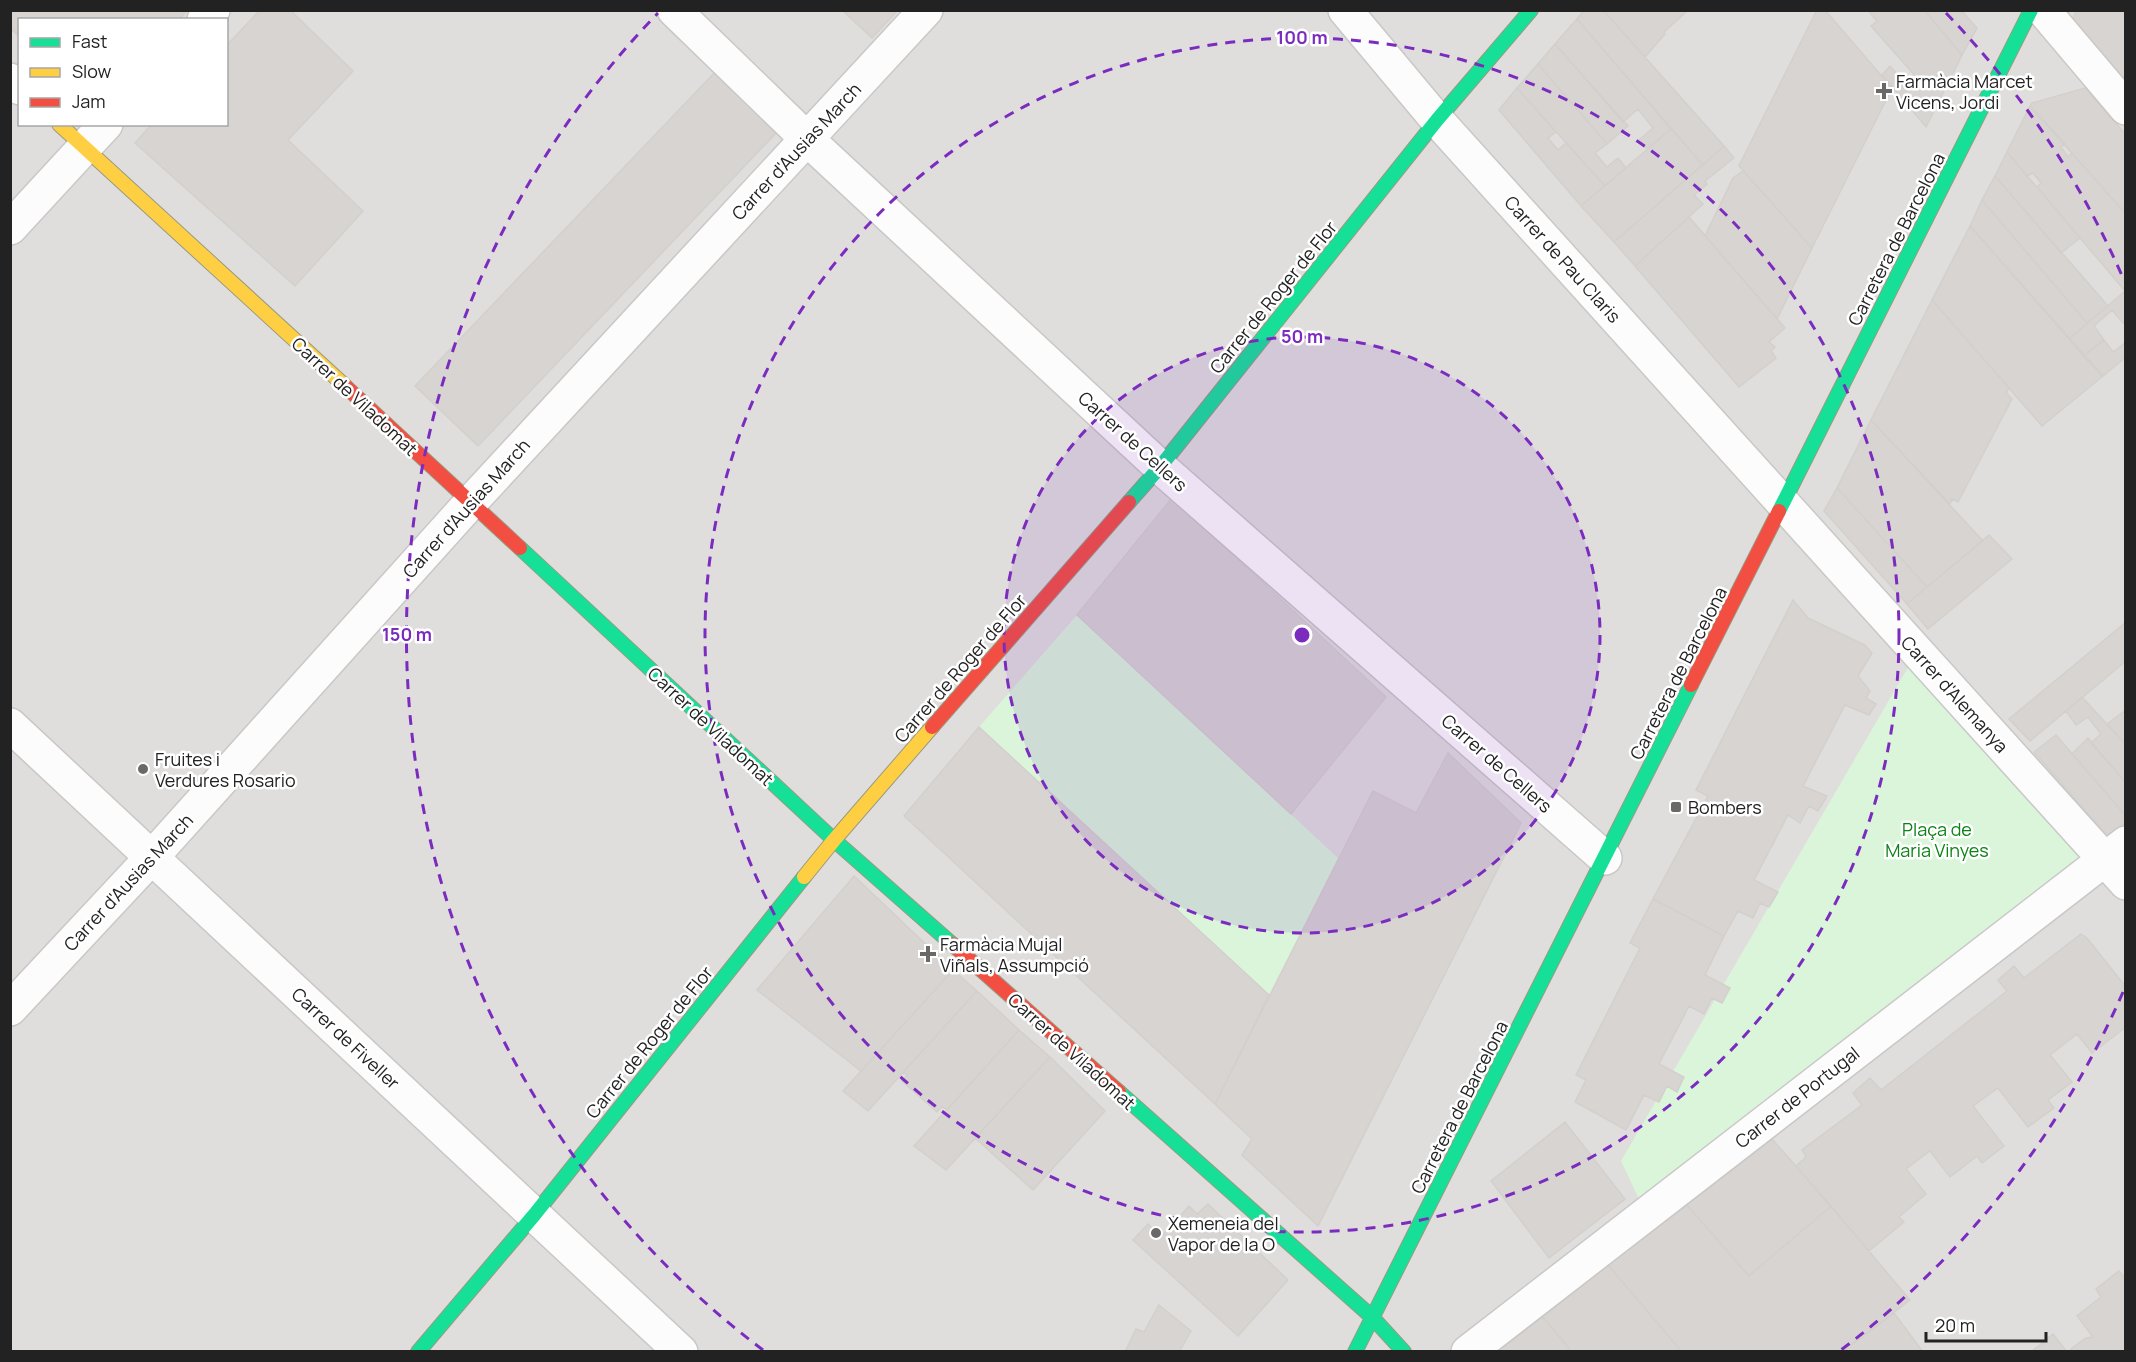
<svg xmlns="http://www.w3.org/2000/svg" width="2136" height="1362" viewBox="0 0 2136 1362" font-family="Manrope,sans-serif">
  <rect width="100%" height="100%" fill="#f0eeeb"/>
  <path fill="#dfdedc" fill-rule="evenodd" d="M11,11H2125V1351H11ZM20,20H226V124H20Z"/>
  <path fill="#daf5da" d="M1077,615L1338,858L1269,995L979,727Z
    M1917,652L2098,853L1646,1214L1621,1161Z"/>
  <path fill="#d7d4d2" stroke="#d3d0cc" stroke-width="1.5" d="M10,10H187L179,20H20V37L10,28Z
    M260,10H290L353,71L288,140L363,211L295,286L135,143L152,124H226V46Z
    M842,10H898L872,38Z
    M1584,10H1603L1724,146L1703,165L1577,19Z
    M1603,10H1685L1686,12L1664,32L1665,34L1645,57Z
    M1817,10H1825L1892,88L1812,248L1739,166Z
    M1870,10H1924L1962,55L1926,127L1882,75L1890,66L1909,87L1918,79L1871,26L1877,21L1870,13Z
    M1924,10H1961L1977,28L1962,55Z
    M2077,10H2126V82L2072,20Z
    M1577,19L1671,129L1647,149L1639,140L1653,128L1638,109L1623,122L1555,44Z
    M1555,44L1628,126L1607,144L1538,64Z
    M1538,64L1607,144L1595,153L1607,167L1618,158L1626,168L1605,186L1517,88Z
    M716,71L778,131L478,446L415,386Z
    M1517,88L1556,132L1548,138L1558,150L1566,143L1605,186L1581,206L1499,110Z
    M2085,88L2126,135V214L2030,106L2032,103Z
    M2030,106L2065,144L2061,147L2068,157L2072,153L2126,214L2125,291L2037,187L2041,183L2033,173L2027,176L2007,152Z
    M1671,129L1703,165L1614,242L1581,206Z
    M1724,146L1734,158L1705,181L1707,184L1694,195L1703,204L1635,266L1614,242Z
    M2007,152L2080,238L2061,253L1995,176Z
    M1743,171L1812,248L1777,319L1705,236L1733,178Z
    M1995,176L2108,306L2087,323L1982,200Z
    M1982,200L2087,323L2069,339L1970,226Z
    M1689,217L1785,328L1769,342L1775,347L1771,351L1776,358L1739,387L1635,266Z
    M1970,226L2103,376L2042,426L1932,300Z
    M2125,291L2126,321L2123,323L2112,310L2094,326L2104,340L2083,356L2069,339Z
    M1932,300L2009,388L2006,393L2012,399L1958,502L1952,499L1950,504L1871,420Z
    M2104,340L2113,352L2126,342V357L2103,376L2083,356Z
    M1871,420L1983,541L1927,587L1837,488Z
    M1837,488L1927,587L1907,604L1824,511Z
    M1172,498L1386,697L1291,814L1077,615Z
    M1989,535L2012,559L1928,629L1907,604Z
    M1793,600L1808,618L1865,645L1872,653L1858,676L1870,691L1866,698L1876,704L1869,715L1845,705L1803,786L1827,796L1818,811L1809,806L1800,823L1788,815L1754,880L1778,892L1769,907L1760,903L1753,918L1738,911L1724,936L1653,899L1708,796L1696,790Z
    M2126,622V661L2030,741L2009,719Z
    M2082,697L2126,745V783L2091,743L2101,734L2088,717L2076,725L2066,711Z
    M2126,710V745L2107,724Z
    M979,727L1269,995L1215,1104L904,816Z
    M2056,735L2126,816V822L2107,836L2034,752Z
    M2088,738L2126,783V816L2072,754Z
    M1448,753L1521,823L1318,1226L1242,1155L1252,1139L1215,1104L1373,791L1416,813Z
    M854,876L953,970L861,1071L757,990Z
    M1653,899L1724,936L1705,975L1730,988L1722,1003L1712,998L1704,1014L1689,1006L1659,1064L1684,1077L1677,1092L1667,1086L1659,1102L1644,1095L1626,1130L1575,1102L1586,1080L1576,1075L1640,948L1630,943Z
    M2081,934L2087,938L2126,987V1027L2092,1053L2077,1034L2050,1055L2072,1082L2048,1100L2054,1108L2028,1127L1998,1088L1973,1106L2004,1146L1982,1163L1977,1156L1950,1177L1930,1151L1906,1169L1926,1194L1899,1217L1904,1222L1869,1251L1796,1166L1806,1157L1802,1150L1862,1105L1853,1093L1870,1078L1881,1090L2007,991L1998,980L2014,966L2024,978Z
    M953,970L977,991L868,1111L843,1091Z
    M977,991L1019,1030L947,1110L942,1106L937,1112L902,1081L908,1075L903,1072Z
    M1019,1030L1050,1057L946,1170L914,1146Z
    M1050,1057L1105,1111L1033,1190L975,1138Z
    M1565,1122L1625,1199L1549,1258L1491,1181Z
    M1772,1139L1831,1206L1749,1276L1687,1205Z
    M1208,1204L1288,1280L1238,1336L1133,1240L1148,1224L1161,1237L1189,1206L1197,1214Z
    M1687,1205L1749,1276L1831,1206L1910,1300L1842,1352H1682L1608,1265Z
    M1608,1265L1682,1352H1572L1543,1317Z
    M2119,1271L2126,1279V1352H2071V1349L2086,1338L2093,1337L2077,1316L2101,1297L2096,1289Z
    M1159,1305L1191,1331L1179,1352H1125L1136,1329L1144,1332Z
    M1894,1313L1923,1352H1842Z
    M1543,1317L1572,1352H1497Z
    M2053,1334L2067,1352H2031Z"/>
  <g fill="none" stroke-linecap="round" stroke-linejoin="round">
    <defs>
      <path id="street" d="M674,10L807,139L1160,467L1605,858
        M1345,10L1437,120L2126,883
        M2043,10L2126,108
        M204,20L213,10
        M10,80L20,88
        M10,228L106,124
        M10,725L681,1352
        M10,1009L152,857L471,502L926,10
        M1468,1352L2126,843"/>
      <path id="fast" d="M1129,502L1160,467L1437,120L1531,10
        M1779,511L2031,10
        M520,548L834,840L952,944
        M1119,1092L1372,1317L1404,1352
        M418,1352L535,1214L804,877
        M1355,1352L1691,685"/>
      <path id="slow" d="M59,124L345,386
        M804,877L834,840L932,727"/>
      <path id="jam" d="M345,386L520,548
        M1691,685L1779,511
        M932,727L1129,502
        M952,944L1119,1092"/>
    </defs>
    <use href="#street" stroke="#c9c8c7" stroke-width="36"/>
    <use href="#fast" stroke="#999a82" stroke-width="16"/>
    <use href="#slow" stroke="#999a82" stroke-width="16"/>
    <use href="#jam" stroke="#999a82" stroke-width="16"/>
    <use href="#street" stroke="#fdfcfc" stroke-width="33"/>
    <use href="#fast" stroke="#16e098" stroke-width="14"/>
    <use href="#slow" stroke="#ffcf43" stroke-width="14"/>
    <use href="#jam" stroke="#f24e42" stroke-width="14"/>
  </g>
  <circle cx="1302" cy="635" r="298" fill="#7b2cbf" fill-opacity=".12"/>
  <g fill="none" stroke="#7b2cbf" stroke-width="3" stroke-dasharray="10 8">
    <circle cx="1302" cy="635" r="298"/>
    <circle cx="1302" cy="635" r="597"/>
    <path d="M2123 992A895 895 0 0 1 1841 1350M763 1350A895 895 0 0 1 658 13M1946 13A895 895 0 0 1 2123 278"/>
  </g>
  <g fill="#6a6968" stroke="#fff" stroke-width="2">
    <path d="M1881 82h6v6h6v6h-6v6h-6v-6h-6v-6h6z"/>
    <circle cx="143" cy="769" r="6"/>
    <rect x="1670" y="801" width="12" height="12" rx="3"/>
    <path d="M925 945h6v6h6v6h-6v6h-6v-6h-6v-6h6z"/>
    <circle cx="1156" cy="1233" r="6"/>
  </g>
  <g text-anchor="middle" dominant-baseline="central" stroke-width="5" stroke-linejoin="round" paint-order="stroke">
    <g font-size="18" fill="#222" stroke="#fff" text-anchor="start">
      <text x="1896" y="81">Farmàcia Marcet<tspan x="1896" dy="21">Vicens, Jordi</tspan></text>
      <text x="155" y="759">Fruites i<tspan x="155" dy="21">Verdures Rosario</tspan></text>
      <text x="1688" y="807">Bombers</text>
      <text x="940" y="944">Farmàcia Mujal<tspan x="940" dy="21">Viñals, Assumpció</tspan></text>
      <text x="1168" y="1223">Xemeneia del<tspan x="1168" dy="21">Vapor de la O</tspan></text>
    </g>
    <g font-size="18" fill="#222" stroke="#fff">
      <text transform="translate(796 151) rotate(-47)">Carrer d'Ausias March</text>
      <text transform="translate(1896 239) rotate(-63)">Carretera de Barcelona</text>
      <text transform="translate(1563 259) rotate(48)">Carrer de Pau Claris</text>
      <text transform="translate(1273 297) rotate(-51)">Carrer de Roger de Flor</text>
      <text transform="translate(355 396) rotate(43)">Carrer de Viladomat</text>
      <text transform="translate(1133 441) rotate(42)">Carrer de Cellers</text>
      <text transform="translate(466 508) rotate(-48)">Carrer d'Ausias March</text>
      <text transform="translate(960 668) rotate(-49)">Carrer de Roger de Flor</text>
      <text transform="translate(1678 673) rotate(-63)">Carretera de Barcelona</text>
      <text transform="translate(1955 694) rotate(48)">Carrer d'Alemanya</text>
      <text transform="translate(711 726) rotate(43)">Carrer de Viladomat</text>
      <text transform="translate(1497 763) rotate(41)">Carrer de Cellers</text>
      <text transform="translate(128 882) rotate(-47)">Carrer d'Ausias March</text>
      <text transform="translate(346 1038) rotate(43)">Carrer de Fiveller</text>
      <text transform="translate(649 1042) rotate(-51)">Carrer de Roger de Flor</text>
      <text transform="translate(1072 1051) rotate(42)">Carrer de Viladomat</text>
      <text transform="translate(1797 1097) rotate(-38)">Carrer de Portugal</text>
      <text transform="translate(1459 1107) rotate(-63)">Carretera de Barcelona</text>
    </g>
    <g font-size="18" fill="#0c8416" stroke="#fff">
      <text x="1937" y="829">Plaça de<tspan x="1937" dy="21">Maria Vinyes</tspan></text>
    </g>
  </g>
  <circle cx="1302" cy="635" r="9" fill="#7b2cbf" stroke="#fff" stroke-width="3"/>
  <g font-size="18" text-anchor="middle" font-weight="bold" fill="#7b2cbf" stroke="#fff" stroke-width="5" stroke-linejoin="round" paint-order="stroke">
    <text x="1302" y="44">100 m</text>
    <text x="1302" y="343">50 m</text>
    <text x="407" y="641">150 m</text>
  </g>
  <rect width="2136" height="1362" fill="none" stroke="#222222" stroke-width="24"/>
  <rect x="18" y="18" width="210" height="108" fill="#ffffff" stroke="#a7a7a7" stroke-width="1.5"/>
  <rect x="30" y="38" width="30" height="9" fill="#16e098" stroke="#a7a7a7" stroke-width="1.5"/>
  <text x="72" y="48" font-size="18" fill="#222222">Fast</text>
  <rect x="30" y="68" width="30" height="9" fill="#ffcf43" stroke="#a7a7a7" stroke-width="1.5"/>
  <text x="72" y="78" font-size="18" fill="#222222">Slow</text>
  <rect x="30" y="98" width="30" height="9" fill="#f24e42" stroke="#a7a7a7" stroke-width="1.5"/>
  <text x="72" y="108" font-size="18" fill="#222222">Jam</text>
  <path d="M1926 1332v9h120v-9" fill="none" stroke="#222222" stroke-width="3"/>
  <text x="1935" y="1332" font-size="18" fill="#222222" stroke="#ffffff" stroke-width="4.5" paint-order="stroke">20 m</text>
</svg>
